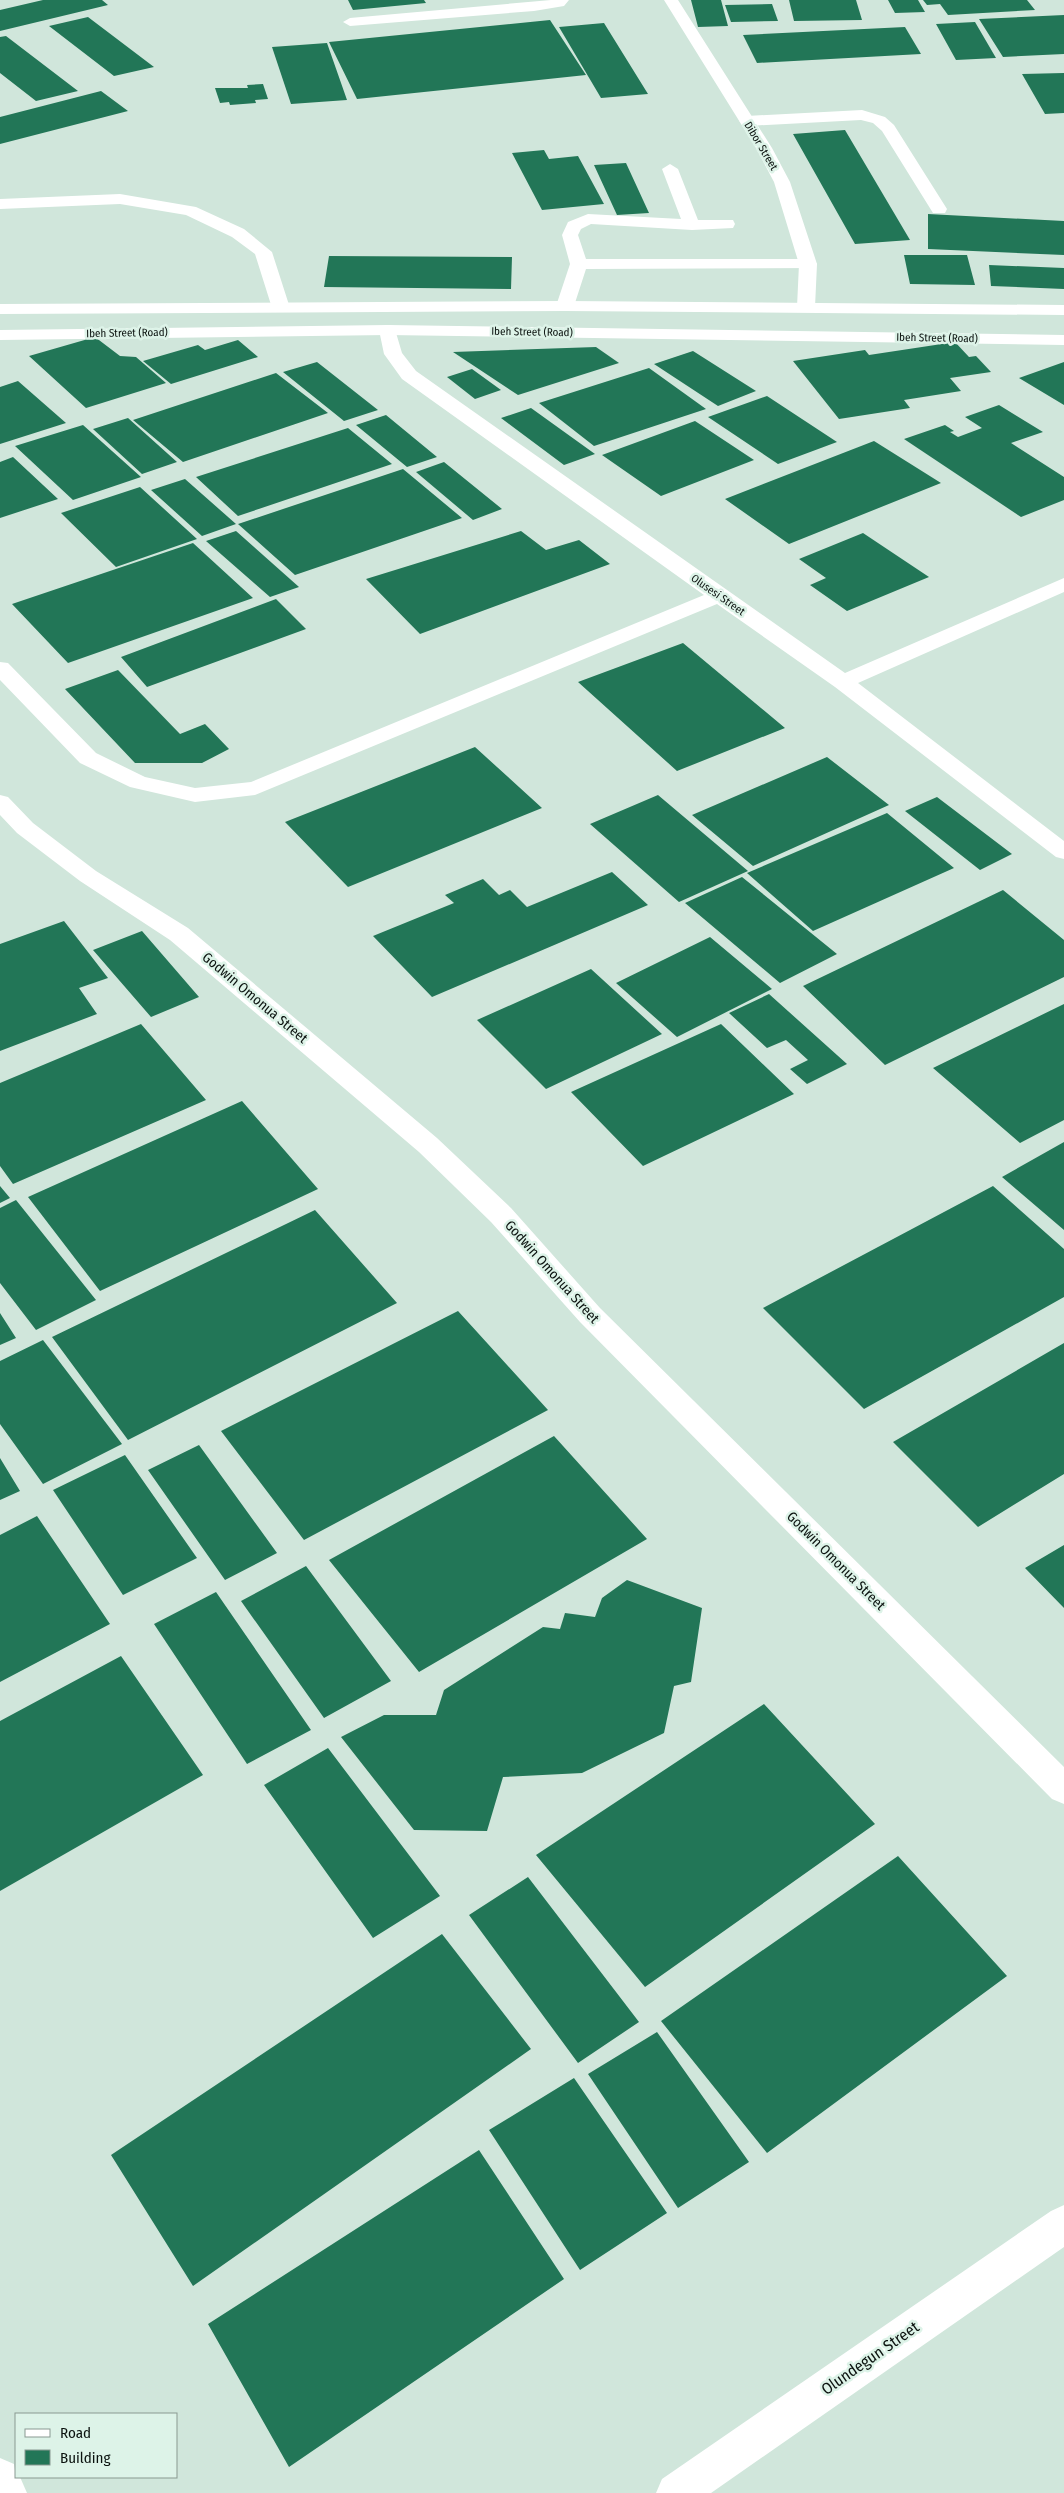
<svg xmlns="http://www.w3.org/2000/svg" width="1064" height="2493" viewBox="0 0 1064 2493" font-family="'Fira Sans Condensed',sans-serif">
  <rect width="100%" height="100%" fill="#d0e6db"/>
  <path fill="#227657" d="M43,0H102L108,5L0,31V10Z
    M348,0H424L426,3L353,10Z
    M691,0H721L728,26L698,27Z
    M789,0H856L862,20L794,21Z
    M888,0H918L925,12L895,13Z
    M923,0H1027L1035,10L948,15L940,4L927,5Z
    M772,4L778,21L731,22L725,5Z
    M1064,15V54L1003,57L979,19Z
    M88,17L154,67L114,76L49,26Z
    M550,20L586,75L357,99L329,42Z
    M975,22L996,58L956,60L936,24Z
    M604,23L648,94L601,98L559,27Z
    M905,27L921,54L757,63L743,35Z
    M6,36L78,91L36,101L0,73V37Z
    M327,43L347,100L291,104L272,47Z
    M1064,73V113L1045,114L1022,74Z
    M263,84L268,99L255,100L256,103L230,105L229,102L220,103L215,88H248L247,85Z
    M101,91L128,111L0,144V117Z
    M845,130L910,240L855,244L793,134Z
    M544,150L549,159L578,156L604,204L542,210L512,153Z
    M626,163L649,213L617,215L594,165Z
    M928,214L1064,221V255L928,249Z
    M904,255H967L975,285L910,284Z
    M329,256L512,257L511,289L324,287Z
    M989,265L1064,268V289L991,286Z
    M95,337L120,356L136,357L166,383L86,408L29,356Z
    M238,340L258,357L171,384L143,361L198,345L205,350Z
    M955,342L969,357L976,356L991,372L950,378L961,391L904,400L910,408L839,419L793,361L865,350L869,355Z
    M596,347L619,363L518,395L453,352Z
    M693,351L756,391L718,406L654,364Z
    M317,362L378,410L344,421L283,372Z
    M1064,362V405L1019,378Z
    M649,368L706,409L594,446L539,403Z
    M472,369L501,390L475,399L447,377Z
    M276,373L328,413L183,462L133,420Z
    M18,381L66,423L0,444V387Z
    M767,396L837,442L778,464L708,417Z
    M999,405L1043,432L1011,443L1064,477V500L1021,517L904,439L945,425L954,431L950,432L958,437L982,428L965,417Z
    M531,408L595,454L564,465L501,418Z
    M386,415L437,457L407,467L356,425Z
    M128,418L177,462L142,474L93,429Z
    M695,421L754,460L661,496L602,455Z
    M83,425L141,477L73,500L15,446Z
    M348,428L392,464L238,516L196,477Z
    M874,441L941,483L789,544L725,499Z
    M13,457L58,499L0,518V462Z
    M444,462L502,509L473,520L416,472Z
    M403,469L462,518L295,575L238,524Z
    M185,479L236,524L202,536L151,490Z
    M140,487L197,539L116,567L61,513Z
    M236,531L299,587L270,597L206,541Z
    M521,531L546,550L579,540L610,564L420,634L366,579Z
    M863,533L929,577L847,611L810,585L826,578L799,559Z
    M193,543L253,598L68,663L12,604Z
    M276,599L306,629L147,687L121,657Z
    M683,643L785,728L677,771L578,682Z
    M118,670L180,734L205,724L229,749L202,763H135L65,689Z
    M475,747L542,808L348,887L285,822Z
    M827,757L889,805L753,866L692,815Z
    M658,795L748,871L679,902L590,824Z
    M937,797L1012,854L980,870L905,811Z
    M887,813L954,868L813,931L747,873Z
    M612,872L648,905L432,997L373,936L454,903L445,895L483,879L499,895L510,890L527,907Z
    M742,877L837,954L780,983L685,903Z
    M1003,890L1064,940V977L885,1065L803,986Z
    M64,921L108,978L79,988L97,1014L0,1051V944Z
    M142,931L199,997L151,1017L93,950Z
    M710,937L772,989L677,1037L616,983Z
    M591,969L662,1034L546,1089L477,1020Z
    M769,994L847,1064L807,1084L790,1069L808,1060L786,1040L767,1048L729,1013Z
    M1064,1004V1120L1020,1143L933,1068Z
    M141,1024L206,1100L13,1184L0,1166V1083Z
    M721,1024L794,1094L643,1166L571,1092Z
    M242,1101L318,1189L100,1291L28,1197Z
    M1064,1142V1230L1002,1177Z
    M0,1186L10,1198L0,1203Z
    M993,1186L1064,1249V1297L864,1409L763,1308Z
    M16,1200L96,1300L36,1330L0,1283V1208Z
    M315,1210L397,1303L128,1440L52,1337Z
    M458,1311L548,1410L304,1540L221,1431Z
    M0,1313L16,1338L0,1345Z
    M43,1340L122,1444L43,1484L0,1424V1361Z
    M1064,1343V1474L978,1527L893,1442Z
    M554,1436L647,1539L419,1672L329,1560Z
    M199,1445L277,1553L225,1580L148,1470Z
    M125,1455L197,1558L123,1595L53,1490Z
    M0,1458L20,1491L0,1500Z
    M37,1516L110,1624L0,1682V1535Z
    M1064,1545V1608L1025,1568Z
    M306,1566L391,1681L324,1718L241,1601Z
    M627,1580L702,1608L691,1682L674,1686L664,1733L582,1773L503,1777L487,1831L414,1830L341,1737L384,1715H436L444,1690L543,1627L560,1629L565,1613L595,1617L602,1598Z
    M216,1592L311,1730L247,1764L154,1624Z
    M121,1656L203,1775L0,1891V1721Z
    M764,1704L875,1824L645,1987L536,1855Z
    M328,1748L440,1896L373,1938L264,1785Z
    M898,1856L1007,1976L767,2153L661,2021Z
    M528,1877L639,2022L578,2063L469,1915Z
    M442,1934L531,2049L193,2286L111,2155Z
    M657,2032L749,2162L678,2208L588,2074Z
    M574,2078L667,2213L580,2270L489,2130Z
    M479,2150L564,2279L289,2467L208,2324Z"/>
  <g fill="none" stroke-linecap="round" stroke-linejoin="round">
    <path fill="#fff" fill-rule="evenodd" d="M551,0H569L564,6L534,11L350,26L343,22L350,18Z
      M862,110L885,117L894,125L947,209L945,213H933L882,131L873,123L861,120L747,126L739,121L747,116Z
      M670,164L678,169L698,220H733L735,224L733,228L692,230L591,224L581,229L578,235L586,259H808L814,260L817,264L814,268L586,269L574,306L571,310H559L556,306L570,264L562,235L568,222L588,214L681,219L662,169Z
      M120,194L196,207L244,229L272,252L290,308L287,312H275L272,308L255,254L232,237L186,215L120,204L0,209V199Z"/>
    <path fill="#fff" fill-rule="evenodd" d="M664,0H678L772,148L790,182L817,264L815,307L812,311H800L797,307L799,264L774,182L756,148Z
      M388,325L394,326L402,353L416,371L845,673L1064,578V592L858,683L1064,841V859L1056,857L835,687L717,604L255,795L195,802L130,787L80,763L0,680V662L8,663L96,753L145,777L195,788L251,782L704,595L402,379L384,354L379,330L382,326Z
      M0,795L8,797L33,823L96,871L188,928L437,1138L511,1208L600,1308L1064,1767V1804L1052,1799L580,1322L491,1222L419,1152L170,940L80,881L17,833L0,815Z
      M1064,2205V2247L711,2493H656L662,2479L1051,2211Z
      M0,2458L14,2464L16,2477H20L27,2493H0Z"/>
    <path fill="#fff" fill-rule="evenodd" d="M565,301L1064,305V315L565,311L0,314V304Z
      M388,325L1064,335V345L388,335L0,340V330Z"/>
  </g>
  <g text-anchor="middle" dominant-baseline="central" stroke-width="5" stroke-linejoin="round" paint-order="stroke">
    <g font-size="11" fill="#0b120f" stroke="#ddf3e8">
      <text transform="translate(761 146) rotate(59)">Dibor Street</text>
      <text transform="translate(532 332) rotate(1)">Ibeh Street (Road)</text>
      <text transform="translate(127 333) rotate(-1)">Ibeh Street (Road)</text>
      <text transform="translate(937 338) rotate(1)">Ibeh Street (Road)</text>
      <text transform="translate(718 595) rotate(35)">Olusesi Street</text>
    </g>
    <g font-size="14" fill="#0b120f" stroke="#ddf3e8">
      <text transform="translate(255 998) rotate(40)">Godwin Omonua Street</text>
      <text transform="translate(552 1272) rotate(48)">Godwin Omonua Street</text>
      <text transform="translate(836 1561) rotate(45)">Godwin Omonua Street</text>
    </g>
    <g font-size="16" fill="#0b120f" stroke="#ddf3e8">
      <text transform="translate(870 2358) rotate(-35)">Olundegun Street</text>
    </g>
  </g>
  <rect x="15" y="2413" width="162" height="65" fill="#ddf3e8" stroke="#899991"/>
  <rect x="25" y="2429" width="25" height="8" fill="#ffffff" stroke="#899991"/>
  <text x="60" y="2438" font-size="15" fill="#0b120f">Road</text>
  <rect x="25" y="2450" width="25" height="15" fill="#227657" stroke="#899991"/>
  <text x="60" y="2463" font-size="15" fill="#0b120f">Building</text>
</svg>
